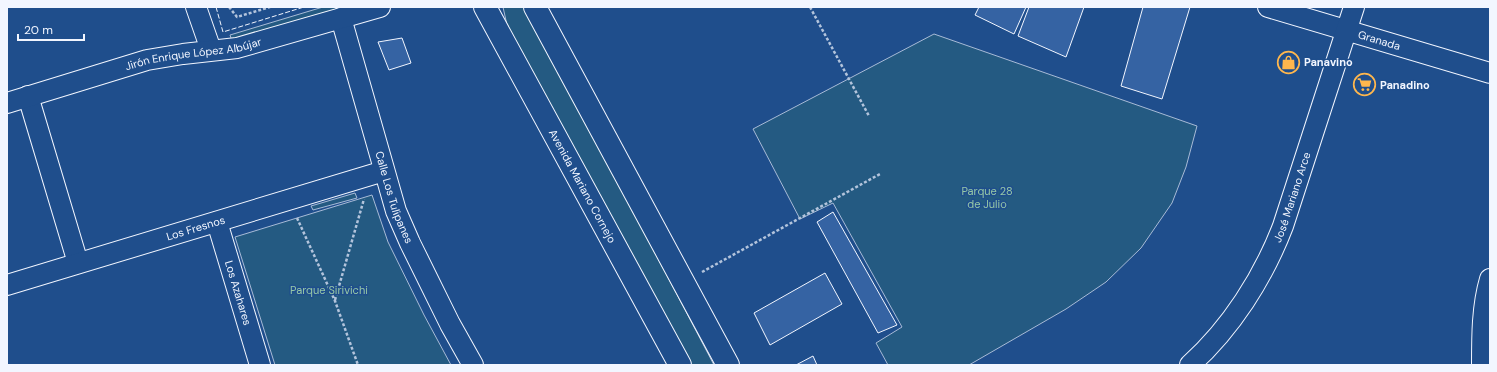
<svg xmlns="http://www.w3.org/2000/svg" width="1497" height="372" viewBox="0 0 1497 372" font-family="'DM Sans',sans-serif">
  <rect width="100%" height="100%" fill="#1f4e8c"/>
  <path fill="#245a82" stroke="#a8bbd7" d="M323,7H346L232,41L230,35Z
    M503,7H526L714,365H685L507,25Z
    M934,34L1197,126L1186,167L1172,203L1141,248L1106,282L1066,309L969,365H888L876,343L902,327L833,203L800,219L753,129Z
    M355,193L357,198L313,210L311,206Z
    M372,195L388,242L424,315L451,365H275L235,237Z"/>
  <path fill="#3563a3" stroke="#f2f6ff" d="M979,7H1026L1014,34L975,15Z
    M1029,7H1084L1066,57L1018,36Z
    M1143,7H1190L1162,99L1121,86Z
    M402,38L411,63L389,70L378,42Z
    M833,212L897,325L878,333L817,222Z
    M825,273L842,304L770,345L754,313Z
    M813,356L817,365H796Z"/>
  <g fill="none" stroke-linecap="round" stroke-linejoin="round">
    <defs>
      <g id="street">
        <path d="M196,7L211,50"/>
        <path id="s1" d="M1268,7L1490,73"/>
        <path id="s2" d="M341,18L396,211L410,243L450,324L473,365"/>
        <path d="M28,96L78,263"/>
        <path id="s3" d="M7,103L147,60L183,54L237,48L380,7"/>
        <path id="s4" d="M217,222L260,365"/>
        <path id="s5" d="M7,285L384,171"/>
        <path id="s6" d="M1190,365C1231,328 1263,278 1283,226L1354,7"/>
        <path d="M1482,365C1482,336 1482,306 1490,279"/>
      </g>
      <g id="secondary">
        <path id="s7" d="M485,7L680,365"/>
        <path d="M535,7L728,365"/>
      </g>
    </defs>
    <use href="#street" stroke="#f2f6ff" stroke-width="22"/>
    <use href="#secondary" stroke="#f2f6ff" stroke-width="24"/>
    <path stroke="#b3c4dc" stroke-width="2.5" stroke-dasharray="3 2" stroke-linecap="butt" d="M229,7L237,17L270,7
      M810,7L869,116
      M297,218L335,301L358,365
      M702,272L880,174
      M335,300L364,199"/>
    <use href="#street" stroke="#1f4e8c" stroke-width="20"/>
    <use href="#secondary" stroke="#1f4e8c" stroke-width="22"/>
    <path stroke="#f2f6ff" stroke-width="1" stroke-dasharray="5 2" stroke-linecap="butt" d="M216,7L223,32L304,7"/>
  </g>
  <defs>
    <symbol id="shop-ring" viewBox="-11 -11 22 22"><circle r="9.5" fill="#1f4e8c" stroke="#ffb74d" stroke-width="1.5"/><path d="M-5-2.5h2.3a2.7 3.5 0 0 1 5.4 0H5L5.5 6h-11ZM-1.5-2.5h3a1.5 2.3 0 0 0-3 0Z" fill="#ffb74d"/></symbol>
    <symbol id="supermarket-ring" viewBox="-11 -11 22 22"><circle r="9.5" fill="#1f4e8c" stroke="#ffb74d" stroke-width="1.5"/><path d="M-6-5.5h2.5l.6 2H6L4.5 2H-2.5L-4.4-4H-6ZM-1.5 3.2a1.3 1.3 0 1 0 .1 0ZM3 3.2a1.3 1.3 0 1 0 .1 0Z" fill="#ffb74d"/></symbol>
  </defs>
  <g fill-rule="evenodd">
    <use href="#shop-ring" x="1276" y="50" width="25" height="25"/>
    <use href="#supermarket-ring" x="1352" y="72" width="25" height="25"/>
  </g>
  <g text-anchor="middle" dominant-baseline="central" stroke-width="3" stroke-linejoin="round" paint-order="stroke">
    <g font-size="11" fill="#f2f6ff" stroke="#1f4e8c">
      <text stroke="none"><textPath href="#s1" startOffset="116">Granada</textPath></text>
      <text stroke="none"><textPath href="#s3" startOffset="193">Jirón Enrique López Albújar</textPath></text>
      <text stroke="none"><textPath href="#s7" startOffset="204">Avenida Mariano Cornejo</textPath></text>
      <text stroke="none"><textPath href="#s2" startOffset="187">Calle Los Tulipanes</textPath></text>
      <text stroke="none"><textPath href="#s6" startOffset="199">José Mariano Arce</textPath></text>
      <text stroke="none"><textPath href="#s5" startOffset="197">Los Fresnos</textPath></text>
      <text stroke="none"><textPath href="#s4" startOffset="74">Los Azahares</textPath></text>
    </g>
    <g font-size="11" font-weight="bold" fill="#f2f6ff" stroke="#1f4e8c" text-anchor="start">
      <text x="1304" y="62">Panavino</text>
      <text x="1380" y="85">Panadino</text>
    </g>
    <g font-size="11" fill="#97c8a6" stroke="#1f4e8c">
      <text x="987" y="191">Parque 28<tspan x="987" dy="13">de Julio</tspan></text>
      <text x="329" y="290">Parque Sirivichi</text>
    </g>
  </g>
  <rect width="1497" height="372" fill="none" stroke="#f2f6ff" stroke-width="16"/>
  <path d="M18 34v6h66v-6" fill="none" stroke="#f2f6ff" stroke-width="2"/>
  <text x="24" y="34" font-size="12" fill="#f2f6ff" stroke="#1f4e8c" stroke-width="3" paint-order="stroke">20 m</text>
</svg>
